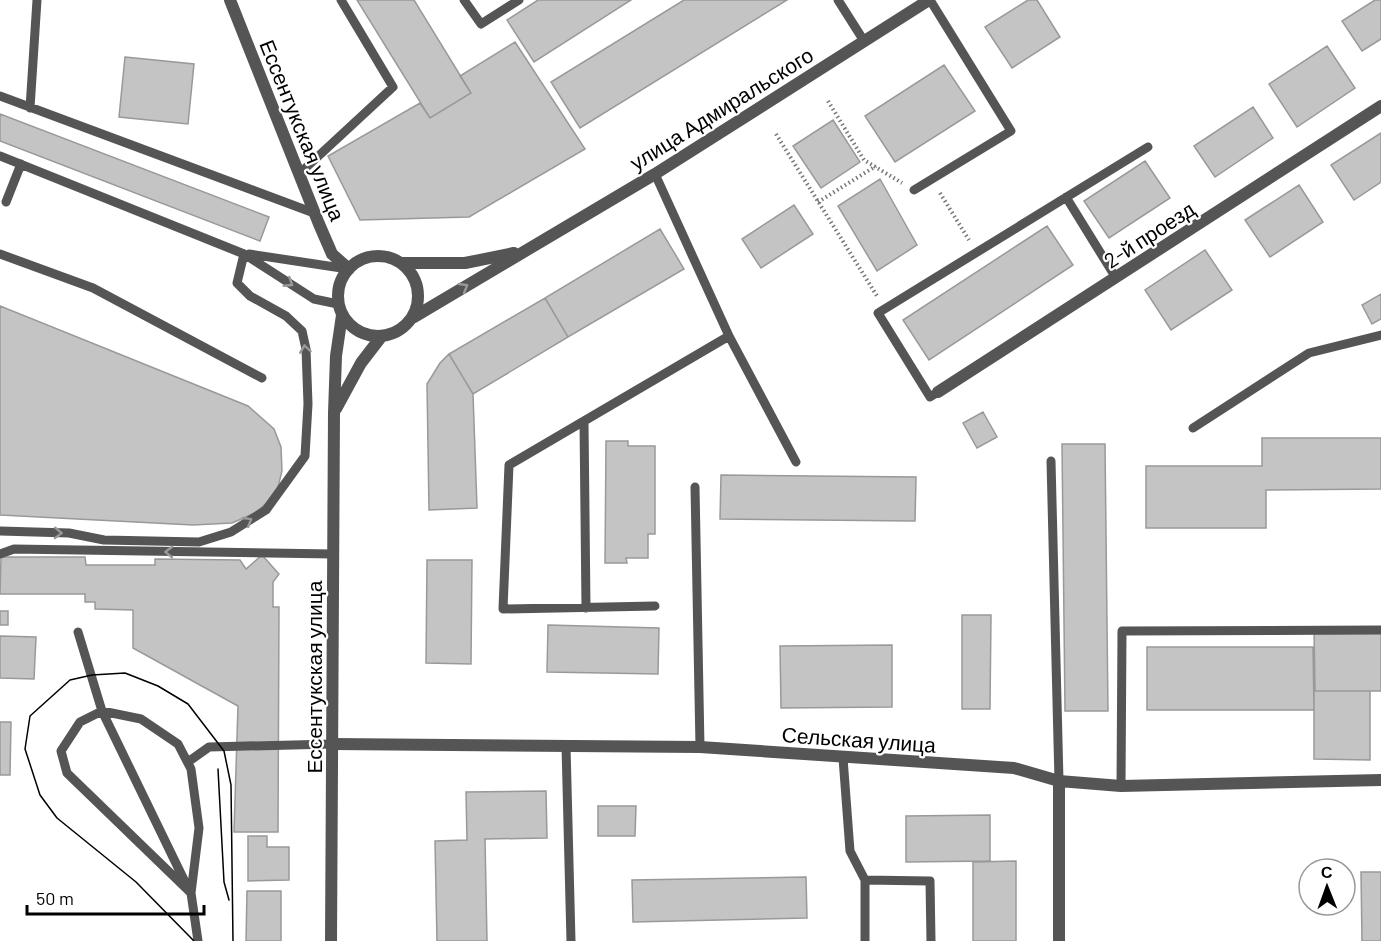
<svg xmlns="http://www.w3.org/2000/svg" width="1381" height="941" viewBox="0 0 1381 941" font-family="Barlow,sans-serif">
  <rect width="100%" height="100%" fill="#fff"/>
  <path fill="#c4c4c4" stroke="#999" stroke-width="1.5" d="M357,0H414L471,93L430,118Z
    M538,0H631L534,62L507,20Z
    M684,0H787L580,128L551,82Z
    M1028,0H1037L1060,37L1012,68L985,27Z
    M1375,0H1381V39L1362,51L1342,21Z
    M515,42L585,149L469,217L360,220L328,156L420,103L430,118L471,93L460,76Z
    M1327,46L1355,88L1297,127L1269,84Z
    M125,57L194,64L188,124L119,117Z
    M944,65L975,111L895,162L865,116Z
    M1253,107L1273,138L1215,177L1194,146Z
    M0,114L269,217L260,241L0,141Z
    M833,120L860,162L821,188L793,146Z
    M1381,133V182L1354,200L1331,165Z
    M1145,161L1170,198L1109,238L1084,201Z
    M880,179L917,245L877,271L838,206Z
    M1299,185L1323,222L1270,257L1245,220Z
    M794,205L813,234L761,268L742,239Z
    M1047,226L1073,265L929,360L903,320Z
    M660,229L684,269L568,337L545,298Z
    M1205,250L1232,290L1171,330L1145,290Z
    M1381,294V319L1372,324L1362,305Z
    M545,298L568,337L473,394L449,354Z
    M0,306L248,406L274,429L281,447L282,471L276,495L255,513L232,523L193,525L0,515Z
    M449,354L473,394L477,508L429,510L427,384L440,363Z
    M983,412L997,437L977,448L963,423Z
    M1262,438H1381V489L1266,490V528H1146V466H1262Z
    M606,441H628V446H655V534H648V558H626L627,563H605Z
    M1062,444H1105L1108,711H1065Z
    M721,475L916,477L915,521L720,519Z
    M262,555L279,574L273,582V607H279L278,832H234L238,706L133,648V610L95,609V602H85V594H0L1,557H85L86,565H155V559L240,560L246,569Z
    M427,560H472L471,664L426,663Z
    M0,611H8V625H0Z
    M962,615H991L990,709H962Z
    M548,625L659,628L658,674L547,672Z
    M1381,628V691H1315L1314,629Z
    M0,636L36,637L34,679L0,678Z
    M892,645V707L781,708L780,646Z
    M1147,647H1313L1314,710H1147Z
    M1314,691H1370V760L1314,759Z
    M0,722H11L10,775H0Z
    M546,791L547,838L485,839L487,941H437L435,841L467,840L466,792Z
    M598,806H636L635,836H598Z
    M990,815V861L906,862V816Z
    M248,836H267V847H289V880L248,881Z
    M1016,861V941H973V862Z
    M1361,872H1381V941H1362Z
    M806,877L807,918L633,922L632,880Z
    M247,891H281V941H246Z"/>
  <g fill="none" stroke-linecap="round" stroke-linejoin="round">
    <path stroke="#777" stroke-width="4" stroke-dasharray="1.5 3" stroke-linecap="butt" d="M828,101L864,160L902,183
      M776,134L877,296
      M940,193L969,240
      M818,202L876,166"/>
    <path stroke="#555" stroke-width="9" d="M464,0L481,24L519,0
      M838,0L864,41
      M0,96L314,213
      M30,108L37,0
      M0,156L244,254L314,299L338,304
      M299,174L393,87L341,0
      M655,174L729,336L509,465L503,609L655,606
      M914,190L1011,131L930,0
      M1066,197L1116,278
      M6,202L21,164
      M0,254L93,288L262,378
      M249,254L348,269
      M729,336L796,462
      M938,392L930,397L878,313L1148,147
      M584,421L586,608
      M1193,428L1309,353L1381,335
      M1051,461L1059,781
      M695,487L700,747
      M0,531L69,533L104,540L199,542L231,532L266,510L305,456L308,404L306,349L302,331L286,316L250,296L237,283L244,254
      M0,554L14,549L333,554
      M78,632L102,711L187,886
      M566,746L571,941
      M843,758L850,851L865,880V941
      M188,762L209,747L332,744
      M1121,786L1122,631L1381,630
      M865,880L930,881L931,941
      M191,893L199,828L191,769L178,744L141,719L102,711L80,722L61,751L67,773L191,893L198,941"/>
    <path stroke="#555" stroke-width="12" d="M938,392L1381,106
      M332,744L700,747L1014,768L1059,781L1121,786L1381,780
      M1059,941V781"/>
    <path stroke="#555" stroke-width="12" d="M230,0L319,224L332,254L349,269
      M338 296a40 40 0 1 1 80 0a40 40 0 1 1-80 0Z
      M403,263H465L514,253
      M414,317L655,174L929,0
      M336,409L361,363L381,337
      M331,941L334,413L336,356L342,315"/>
    <path stroke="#000" stroke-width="1.5" d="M218,769L224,882L229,900
      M194,941L136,882L57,818L40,795L25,749L30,716L70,680L92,675L125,673L158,686L188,704L224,751L231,785L233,941"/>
  </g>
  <defs><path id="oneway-chevron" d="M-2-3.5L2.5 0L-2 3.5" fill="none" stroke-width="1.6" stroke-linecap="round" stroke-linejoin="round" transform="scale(1.5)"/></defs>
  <g stroke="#999">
    <use href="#oneway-chevron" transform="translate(289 283) rotate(33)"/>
    <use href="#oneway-chevron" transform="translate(464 287) rotate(-30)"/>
    <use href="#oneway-chevron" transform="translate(305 349) rotate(-98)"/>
    <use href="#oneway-chevron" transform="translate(248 521) rotate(-31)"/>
    <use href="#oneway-chevron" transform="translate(58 533) rotate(2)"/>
    <use href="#oneway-chevron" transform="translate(169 552) rotate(-179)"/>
  </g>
  <g text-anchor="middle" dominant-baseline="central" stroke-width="4.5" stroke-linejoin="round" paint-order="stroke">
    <g font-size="21" fill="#000" stroke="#fff">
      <text transform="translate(721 108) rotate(-32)">улица Адмиральского</text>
      <text transform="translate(303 130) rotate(68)">Ессентукская улица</text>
      <text transform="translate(1149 234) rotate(-33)">2-й проезд</text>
      <text transform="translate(313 677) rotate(-90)">Ессентукская улица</text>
      <text transform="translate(859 739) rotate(4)">Сельская улица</text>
    </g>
  </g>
  <g transform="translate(1327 887) rotate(359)"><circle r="28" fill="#ffffff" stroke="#999999" stroke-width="1.5"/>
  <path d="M0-4.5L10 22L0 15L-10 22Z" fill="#000000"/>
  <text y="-9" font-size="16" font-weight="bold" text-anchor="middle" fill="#000000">С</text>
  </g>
  <path d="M27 905v9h177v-9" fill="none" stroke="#000000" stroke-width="3"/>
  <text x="36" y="905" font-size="18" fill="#000000" stroke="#ffffff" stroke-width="4.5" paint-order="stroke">50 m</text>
</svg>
